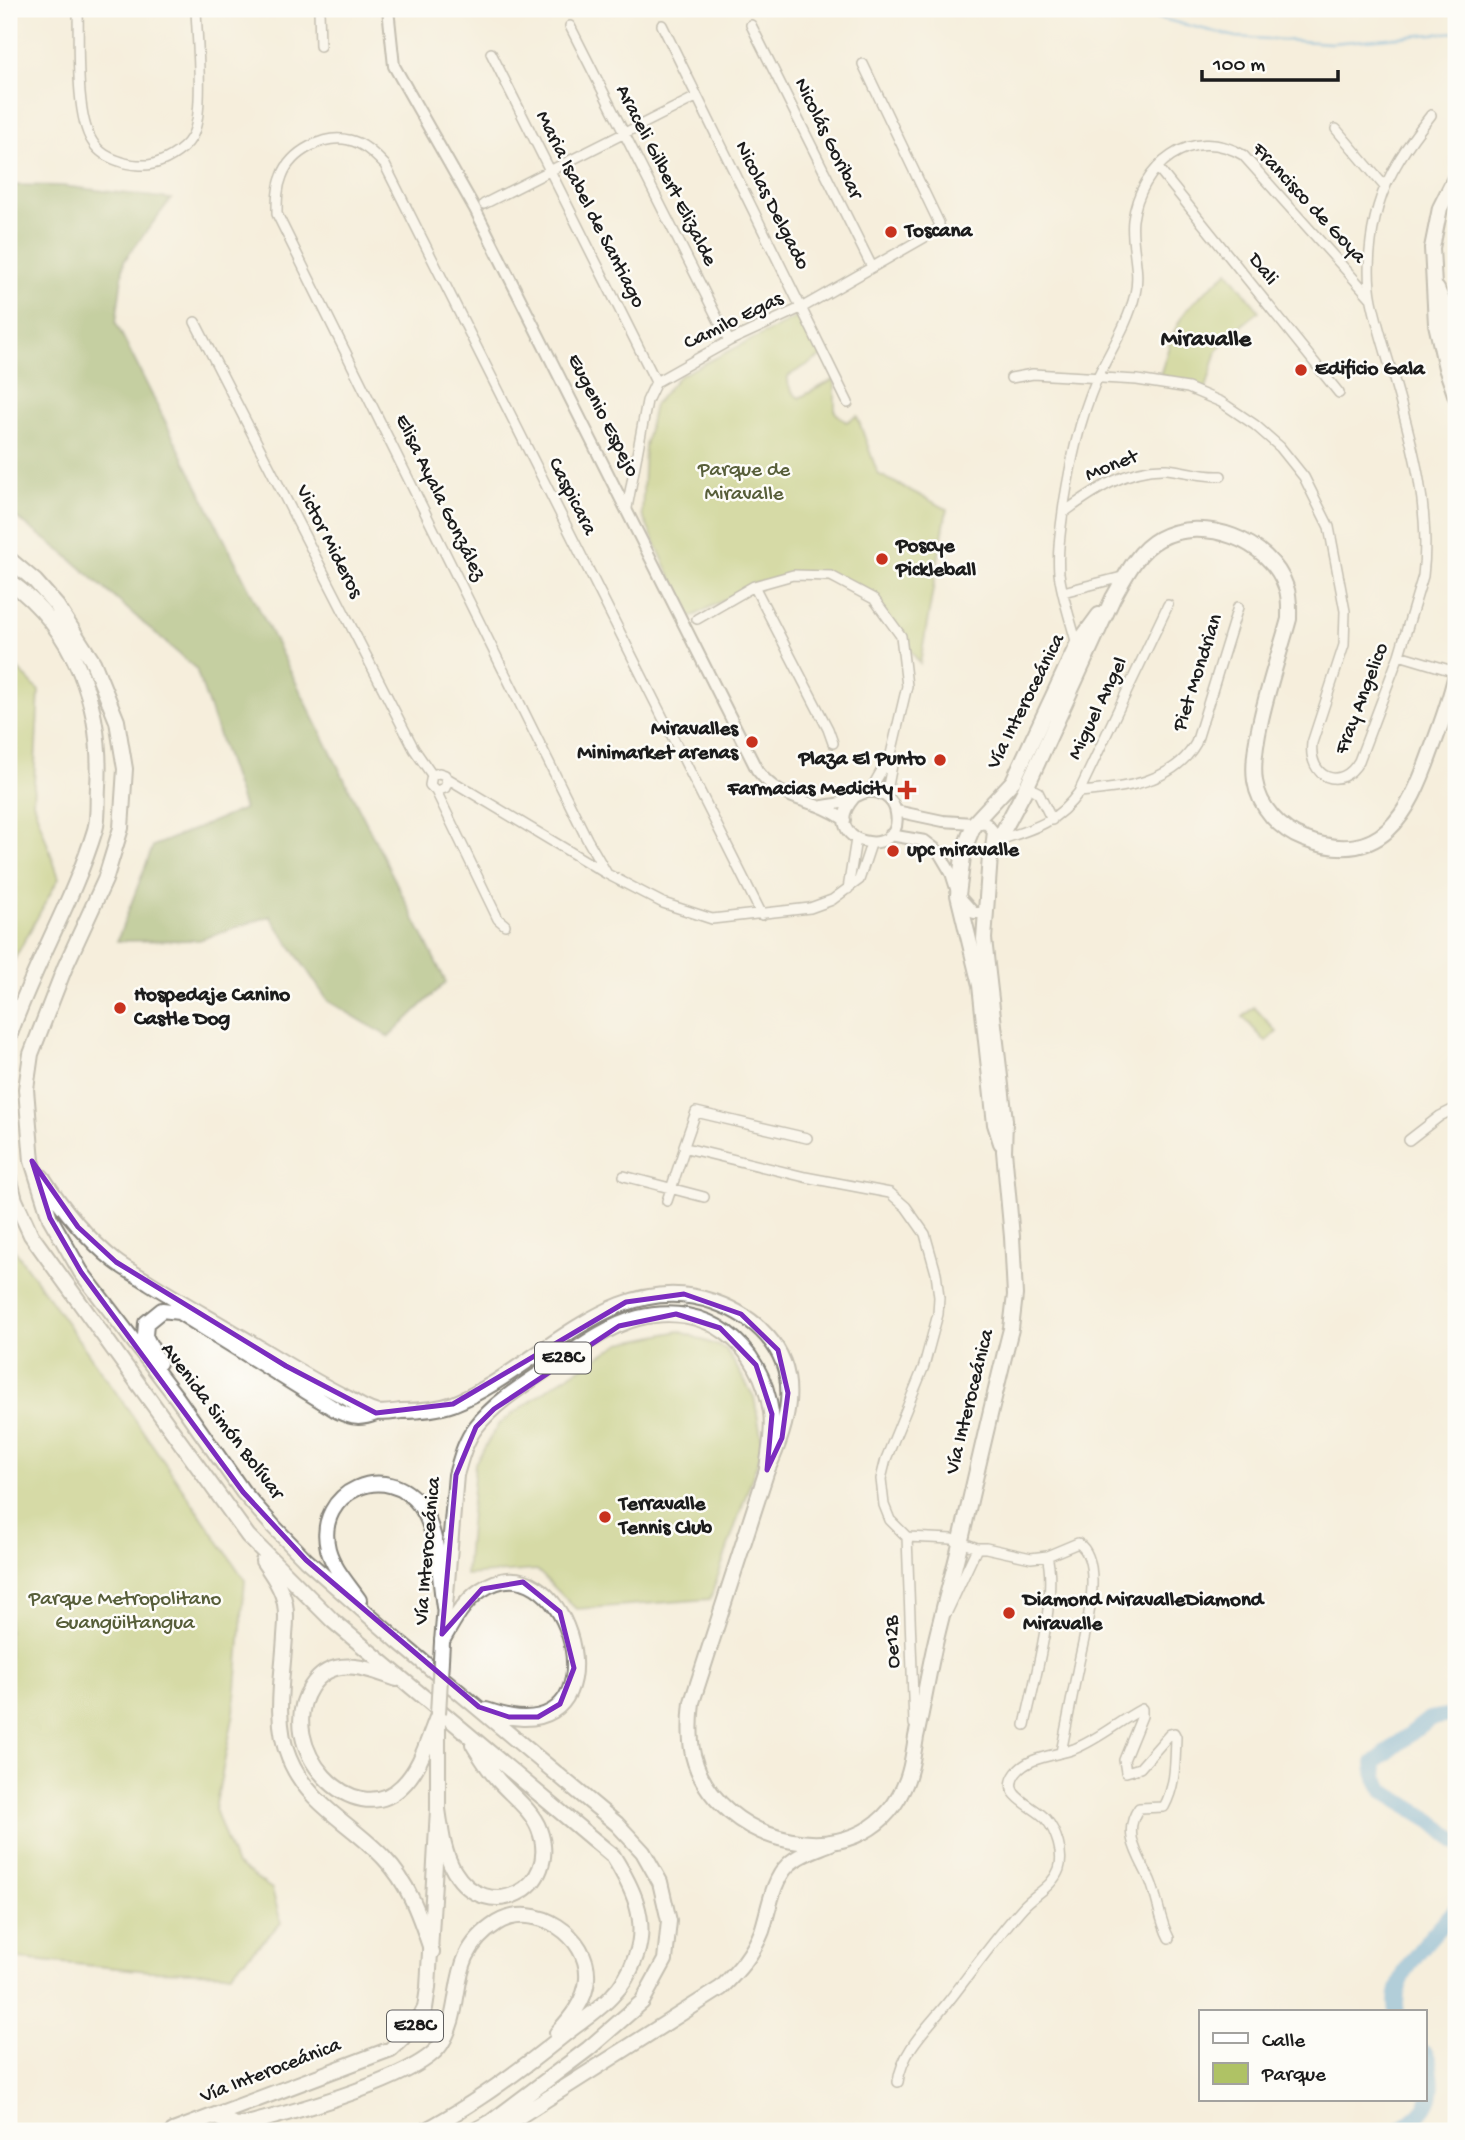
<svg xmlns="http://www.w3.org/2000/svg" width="1465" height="2140" viewBox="0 0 1465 2140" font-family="'Gochi Hand',sans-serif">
  <rect width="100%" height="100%" fill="#fdfcf7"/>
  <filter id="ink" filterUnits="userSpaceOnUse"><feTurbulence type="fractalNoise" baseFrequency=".0143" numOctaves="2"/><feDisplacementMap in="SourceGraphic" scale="14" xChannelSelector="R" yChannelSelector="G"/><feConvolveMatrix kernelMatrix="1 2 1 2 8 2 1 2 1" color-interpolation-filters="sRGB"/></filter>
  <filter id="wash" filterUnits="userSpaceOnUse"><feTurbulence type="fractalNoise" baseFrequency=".00686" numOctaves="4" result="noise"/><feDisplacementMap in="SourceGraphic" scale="28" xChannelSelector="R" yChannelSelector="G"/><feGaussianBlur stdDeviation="1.57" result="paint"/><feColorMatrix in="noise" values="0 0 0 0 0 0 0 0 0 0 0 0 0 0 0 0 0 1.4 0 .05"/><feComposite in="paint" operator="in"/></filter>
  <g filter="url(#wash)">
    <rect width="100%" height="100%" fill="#f5eedc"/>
    <path fill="#afc265" stroke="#666f40" stroke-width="2" d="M1228,271L1259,311L1225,339L1217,351L1206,389L1160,375C1165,360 1169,343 1176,328C1186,304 1210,288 1228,271Z
      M801,315L824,355L788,376C787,386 791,392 799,398L835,379V412L846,422L857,416L878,474L947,509L920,664L876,600L835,578L794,575L753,584L690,618L642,515L645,446L654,405L679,376Z
      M9,659L39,691L33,802L59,878L9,969Z
      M1254,1007L1277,1032L1266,1042L1243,1017Z
      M9,1232L14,1249L130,1412L245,1580L234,1713L215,1809L235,1863L272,1889L281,1923L231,1973L149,1971L9,1958Z
      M679,1331L726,1349L754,1397L763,1446L710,1599L576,1609L537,1570L466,1575L475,1463L499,1424L553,1385L621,1343Z"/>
    <path fill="#8ba85a" stroke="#54623b" stroke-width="2" d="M9,185L63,186L171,199L124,261L116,323L446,982L389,1037L328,1001L270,916L199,940L117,941L153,846L244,809L196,669L66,555L9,512Z"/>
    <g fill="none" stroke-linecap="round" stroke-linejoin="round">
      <path stroke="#5ea6d5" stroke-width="2.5" d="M1121,9L1236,37L1331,43L1456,32"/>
      <path stroke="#5ea6d5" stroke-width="16" d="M1456,1714L1429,1719L1374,1763L1376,1778L1383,1791L1432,1821L1456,1842
        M1397,2012C1389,1976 1433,1935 1456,1909
        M1398,2131C1421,2116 1436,2104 1431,2074C1430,2066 1430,2059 1425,2053"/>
    </g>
  </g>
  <g filter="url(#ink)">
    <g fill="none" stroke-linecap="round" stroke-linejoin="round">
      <defs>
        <path id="minor" d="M78,9C79,42 75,115 92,141C99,153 109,158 122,162C130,165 145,166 153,164C169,160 189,147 194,132C204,106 197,39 196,9
          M319,9L320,46
          M662,25L848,403
          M751,25L872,267
          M570,26L729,341
          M491,53L656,382
          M1336,129L1385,187
          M1158,168L1339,393
          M484,204L696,97
          M195,322L414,749L432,775L430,785L436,791L445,788L447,782L445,775L439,773L432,775
          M1011,378L1033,374L1137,380L1188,388L1221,402L1255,425L1280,447L1304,477L1329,527L1345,611L1344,645L1312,743C1308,778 1341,792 1359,761L1399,655L1423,576C1431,512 1413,445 1395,383C1387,356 1378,329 1372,301C1366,272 1370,235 1378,207C1388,172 1409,143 1431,115
          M627,508L647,401L656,382L729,341L803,307L939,229V223L863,64
          M1063,513C1093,491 1128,467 1167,469C1186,471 1202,477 1221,476
          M754,586L828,729L833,743
          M1063,592L1126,576
          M697,619L754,586L793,575L831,576L874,599L901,636L907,686L891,754L892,765L886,796
          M1077,645C1071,621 1062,597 1059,573C1057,550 1061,527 1064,504C1071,461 1079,421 1096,381C1109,352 1128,325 1135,294C1141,270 1130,244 1133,220C1140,166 1191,124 1243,155L1371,298
          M1399,655L1456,672
          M447,778L607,874L663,903L712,919L810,908L832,900L859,880L871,844
          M1024,785L1038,792L1052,820
          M436,791L498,919L505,925
          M870,791L891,754
          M1079,792C1121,788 1173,784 1196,743L1238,607
          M999,840C1033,829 1057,823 1079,792L1168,605
          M607,874L587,839L277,214C277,201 277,188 282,176C291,151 325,134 349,140C364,143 375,155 385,165L762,915
          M848,889L856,839
          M807,1138L696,1112L684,1146L686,1148L805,1177L890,1193L906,1207L925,1234L936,1273L939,1297L938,1314L924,1366L886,1459L881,1479L884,1505L890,1520L907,1537
          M1409,1140L1440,1116L1456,1108
          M624,1176L704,1197
          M667,1201L685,1147
          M907,1537L952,1539L977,1548H986L1031,1558L1047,1556L1078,1543C1107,1562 1083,1639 1078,1667C1072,1696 1067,1724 1061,1752
          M907,1537L914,1724
          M947,1612L977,1548
          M1025,1725C1034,1682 1058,1596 1047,1556
          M898,2082C902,2050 929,2026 948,2002C973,1970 996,1937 1023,1907C1035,1894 1053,1886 1059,1869C1064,1854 1056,1831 1046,1819C1034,1805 999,1796 1016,1773C1029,1756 1055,1756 1074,1749C1099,1739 1119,1721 1142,1709V1716L1124,1760L1126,1772L1140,1768L1170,1734L1174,1733L1176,1737C1175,1762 1176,1785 1164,1807L1139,1808C1121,1833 1139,1856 1150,1880C1158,1899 1159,1919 1169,1938"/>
        <path id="tertiary" d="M388,9L394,66L475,209L757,770C785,806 812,796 845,820
          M823,806C830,805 838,804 844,802C851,800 857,795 864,793C879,788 894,799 896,813C905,863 815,843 854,798
          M896,811L943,821L987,824L993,831L991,849
          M890,835L925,841L938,851L951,873L958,895L974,913H985"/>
        <path id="primary" d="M1456,176L1440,208L1432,248L1436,324L1446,368L1456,397
          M1437,289L1443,303L1456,355
          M1001,1143L995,1124L980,985L958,895L964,849L975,822L1013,781L1077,645L1099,615
          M442,1642L456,1475C461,1458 465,1441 476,1427C495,1402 525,1384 550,1367C577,1349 607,1326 638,1318C707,1301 761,1344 771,1412C774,1431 769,1451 767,1470L692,1702C690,1720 689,1737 693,1755C715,1845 860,1882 903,1789C911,1773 913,1755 916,1737C923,1706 928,1675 935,1644C943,1609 953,1575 961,1540C977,1470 993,1399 1011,1329L1015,1295L1012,1237L1004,1151L1005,1120L984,939L990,856L1027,786L1113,598C1125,577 1137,551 1159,539C1203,515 1270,540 1286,587C1290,597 1289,609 1289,619C1278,660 1249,741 1255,781C1259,807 1280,830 1304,839C1382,869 1409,813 1431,751C1441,725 1450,700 1456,674
          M173,2131L391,2049L416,2025L425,2008L428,1988L438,1809V1719"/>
        <path id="trunk" d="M9,559L35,581L57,606L93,662L117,721L125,769L121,828L105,880L65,967L31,1054L26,1089L32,1161L50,1218L81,1272L177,1398L243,1492L273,1526L306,1560L399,1642L617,1824L643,1852L660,1882L669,1921L665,1960L642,2002L588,2049L491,2122L474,2131
          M9,581C75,629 103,707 98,787C97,801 99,817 95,830C73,902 33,966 9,1037
          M9,1177L15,1200L31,1235L248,1536L333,1621L613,1856C632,1887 649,1919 636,1956C631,1971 622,1986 611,1997C598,2011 580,2022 565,2034C521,2070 475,2104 424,2131
          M42,1177C62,1208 85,1237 115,1261C125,1269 139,1276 150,1283C180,1302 211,1319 241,1337C277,1358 310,1380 347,1398C355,1403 366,1410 375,1412C383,1414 393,1412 401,1411C420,1411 436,1410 453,1404C539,1370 613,1266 714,1302C734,1309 753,1320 767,1336C803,1376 787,1427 767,1470
          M159,1363L145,1336L146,1323L162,1310L179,1312L338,1411C353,1418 360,1419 376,1413
          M263,1561C272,1574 282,1588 285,1604C287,1614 286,1625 285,1636C283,1675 273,1720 289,1758C308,1805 351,1823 384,1858C410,1885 420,1917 432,1952
          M359,1600C348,1584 333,1568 328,1549C314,1491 388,1459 421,1507C439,1534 439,1575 444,1607
          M442,1641C452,1623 463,1602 481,1590C562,1535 621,1720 523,1718C510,1718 498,1714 486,1710
          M397,1679C367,1668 332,1654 311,1687C273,1746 354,1834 402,1786C421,1768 428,1739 438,1715
          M438,1809C441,1830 443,1852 454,1871C487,1926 562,1889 539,1829C532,1810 511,1795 498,1780C488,1769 481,1757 473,1744
          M214,2117L237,2125L247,2124C289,2113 420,2078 441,2044C467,2004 444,1956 497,1923C535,1900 590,1936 587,1979C586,2000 570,2019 557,2033
          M493,2122H507L520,2116L721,1988C739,1970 753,1954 762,1931C769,1910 772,1881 788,1865C799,1854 817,1849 831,1843"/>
      </defs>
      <use href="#minor" stroke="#88857c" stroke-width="12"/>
      <use href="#tertiary" stroke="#88857c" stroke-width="14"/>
      <use href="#primary" stroke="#88857c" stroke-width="18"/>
      <use href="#trunk" stroke="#88857c" stroke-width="18"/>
      <use href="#minor" stroke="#fff" stroke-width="9"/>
      <use href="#tertiary" stroke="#fff" stroke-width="10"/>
      <use href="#primary" stroke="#fff" stroke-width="14"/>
      <use href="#trunk" stroke="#fff" stroke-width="14"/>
      <defs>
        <path id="primary-bridge" d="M438,1714L442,1642"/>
      </defs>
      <use href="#primary-bridge" stroke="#88857c" stroke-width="18" stroke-linecap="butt"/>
      <use href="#primary-bridge" stroke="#fff" stroke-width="14"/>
    </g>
  </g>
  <path d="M0 0H1465V2140H0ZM32,1161L78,1227L116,1262L286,1366L376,1413L453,1404L626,1302L684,1294L741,1314L778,1350L788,1393L782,1438L767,1470L772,1414L756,1365L720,1328L676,1314L619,1326L494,1409L476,1427L456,1475L442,1634L482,1589L523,1582L560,1612L574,1668L560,1704L538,1717H509L479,1707L306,1560L243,1492L81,1272L50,1218Z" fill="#f5eedc" fill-opacity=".55" fill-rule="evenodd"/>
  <path fill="none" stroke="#7b2cbf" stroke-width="5" stroke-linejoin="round" d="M32,1161L78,1227L116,1262L286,1366L376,1413L453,1404L626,1302L684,1294L741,1314L778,1350L788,1393L782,1438L767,1470L772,1414L756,1365L720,1328L676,1314L619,1326L494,1409L476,1427L456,1475L442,1634L482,1589L523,1582L560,1612L574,1668L560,1704L538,1717H509L479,1707L306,1560L243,1492L81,1272L50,1218Z"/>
  <g fill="#c8321e" stroke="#fdfcf7" stroke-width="2.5">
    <circle cx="891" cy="232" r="7"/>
    <circle cx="1301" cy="370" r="7"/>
    <circle cx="882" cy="559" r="7"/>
    <circle cx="752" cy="742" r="7"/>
    <circle cx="940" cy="760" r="7"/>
    <path d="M903.5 779.5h7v7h7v7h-7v7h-7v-7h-7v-7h7z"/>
    <circle cx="893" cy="851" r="7"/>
    <circle cx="120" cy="1008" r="7"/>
    <circle cx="605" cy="1517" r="7"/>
    <circle cx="1009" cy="1613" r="7"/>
  </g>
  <g text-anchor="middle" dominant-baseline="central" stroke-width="5" stroke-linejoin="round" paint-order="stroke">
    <g fill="#fdfcf7" stroke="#605f5e" stroke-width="2">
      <rect x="535" y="1342.5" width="56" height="31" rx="5"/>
      <rect x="387" y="2010.5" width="56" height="31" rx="5"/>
    </g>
    <g font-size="19" font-weight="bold" fill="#1c1c1c">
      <text x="563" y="1358">E28C</text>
      <text x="415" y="2026">E28C</text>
    </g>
    <g font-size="21" fill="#1c1c1c" stroke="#fdfcf7">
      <text transform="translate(827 139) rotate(64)">Nicolás Goribar</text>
      <text transform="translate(665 176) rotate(63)">Araceli Gilbert Elizalde</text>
      <text transform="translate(1308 204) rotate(47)">Francisco de Goya</text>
      <text transform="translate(771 206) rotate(63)">Nicolas Delgado</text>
      <text transform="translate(589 210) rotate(63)">Maria Isabel de Santiago</text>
      <text transform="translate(1262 270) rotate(51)">Dali</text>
      <text transform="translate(734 322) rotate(-26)">Camilo Egas</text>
      <text transform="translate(602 416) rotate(63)">Eugenio Espejo</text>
      <text transform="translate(1112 467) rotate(-22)">Monet</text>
      <text transform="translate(571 497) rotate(63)">Caspicara</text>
      <text transform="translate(439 498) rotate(64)">Elisa Ayala González</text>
      <text transform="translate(328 542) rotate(63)">Victor Mideros</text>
      <text transform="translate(1199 673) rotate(-72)">Piet Mondrian</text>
      <text transform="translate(1363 699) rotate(-69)">Fray Angelico</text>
      <text transform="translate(1027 702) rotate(-63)">Vía Interoceánica</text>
      <text transform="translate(1099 709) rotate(-64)">Miguel Angel</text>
      <text transform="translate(971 1402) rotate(-76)">Vía Interoceánica</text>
      <text transform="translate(221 1422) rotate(53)">Avenida Simón Bolívar</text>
      <text transform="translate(429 1551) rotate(-85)">Vía Interoceánica</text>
      <text transform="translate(894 1642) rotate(-92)">Oe12B</text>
      <text transform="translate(271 2072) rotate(-21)">Vía Interoceánica</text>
    </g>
    <g font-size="21" font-weight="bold" fill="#1c1c1c" stroke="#fdfcf7" text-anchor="start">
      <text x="905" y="232">Toscana</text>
      <text x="1315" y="370">Edificio Gala</text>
      <text x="896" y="547">Poscye<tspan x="896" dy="24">Pickleball</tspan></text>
      <text x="738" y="730" text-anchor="end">Miravalles<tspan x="738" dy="24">Minimarket arenas</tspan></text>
      <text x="926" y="760" text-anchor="end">Plaza El Punto</text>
      <text x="893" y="790" text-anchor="end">Farmacias Medicity</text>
      <text x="907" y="851">upc miravalle</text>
      <text x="134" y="996">Hospedaje Canino<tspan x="134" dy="24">Castle Dog</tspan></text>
      <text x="619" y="1505">Terravalle<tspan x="619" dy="24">Tennis Club</tspan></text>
      <text x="1023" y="1601">Diamond MiravalleDiamond<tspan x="1023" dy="24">Miravalle</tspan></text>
    </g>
    <g font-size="21" fill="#575e39" stroke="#fdfcf7">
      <text x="744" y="471">Parque de<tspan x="744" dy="24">Miravalle</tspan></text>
      <text x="125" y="1600">Parque Metropolitano<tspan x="125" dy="24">Guangüiltangua</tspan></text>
    </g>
    <g font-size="24" font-weight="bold" fill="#1c1c1c" stroke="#fdfcf7">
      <text x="1206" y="340">Miravalle</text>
    </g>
  </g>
  <rect width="1465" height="2140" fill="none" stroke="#fdfcf7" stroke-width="35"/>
  <rect x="1199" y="2010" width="228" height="91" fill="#fdfcf7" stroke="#a3a29f" stroke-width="2"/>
  <rect x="1213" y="2033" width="35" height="10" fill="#ffffff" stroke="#a3a29f" stroke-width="2"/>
  <text x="1262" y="2046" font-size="21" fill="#1c1c1c">Calle</text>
  <rect x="1213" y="2063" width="35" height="21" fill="#afc265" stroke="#a3a29f" stroke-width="2"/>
  <text x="1262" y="2080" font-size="21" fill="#1c1c1c">Parque</text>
  <path d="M1202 70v10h136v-10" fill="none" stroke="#1c1c1c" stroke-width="3.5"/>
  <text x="1213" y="70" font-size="21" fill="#1c1c1c" stroke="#fdfcf7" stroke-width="5" paint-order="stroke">100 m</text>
</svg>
